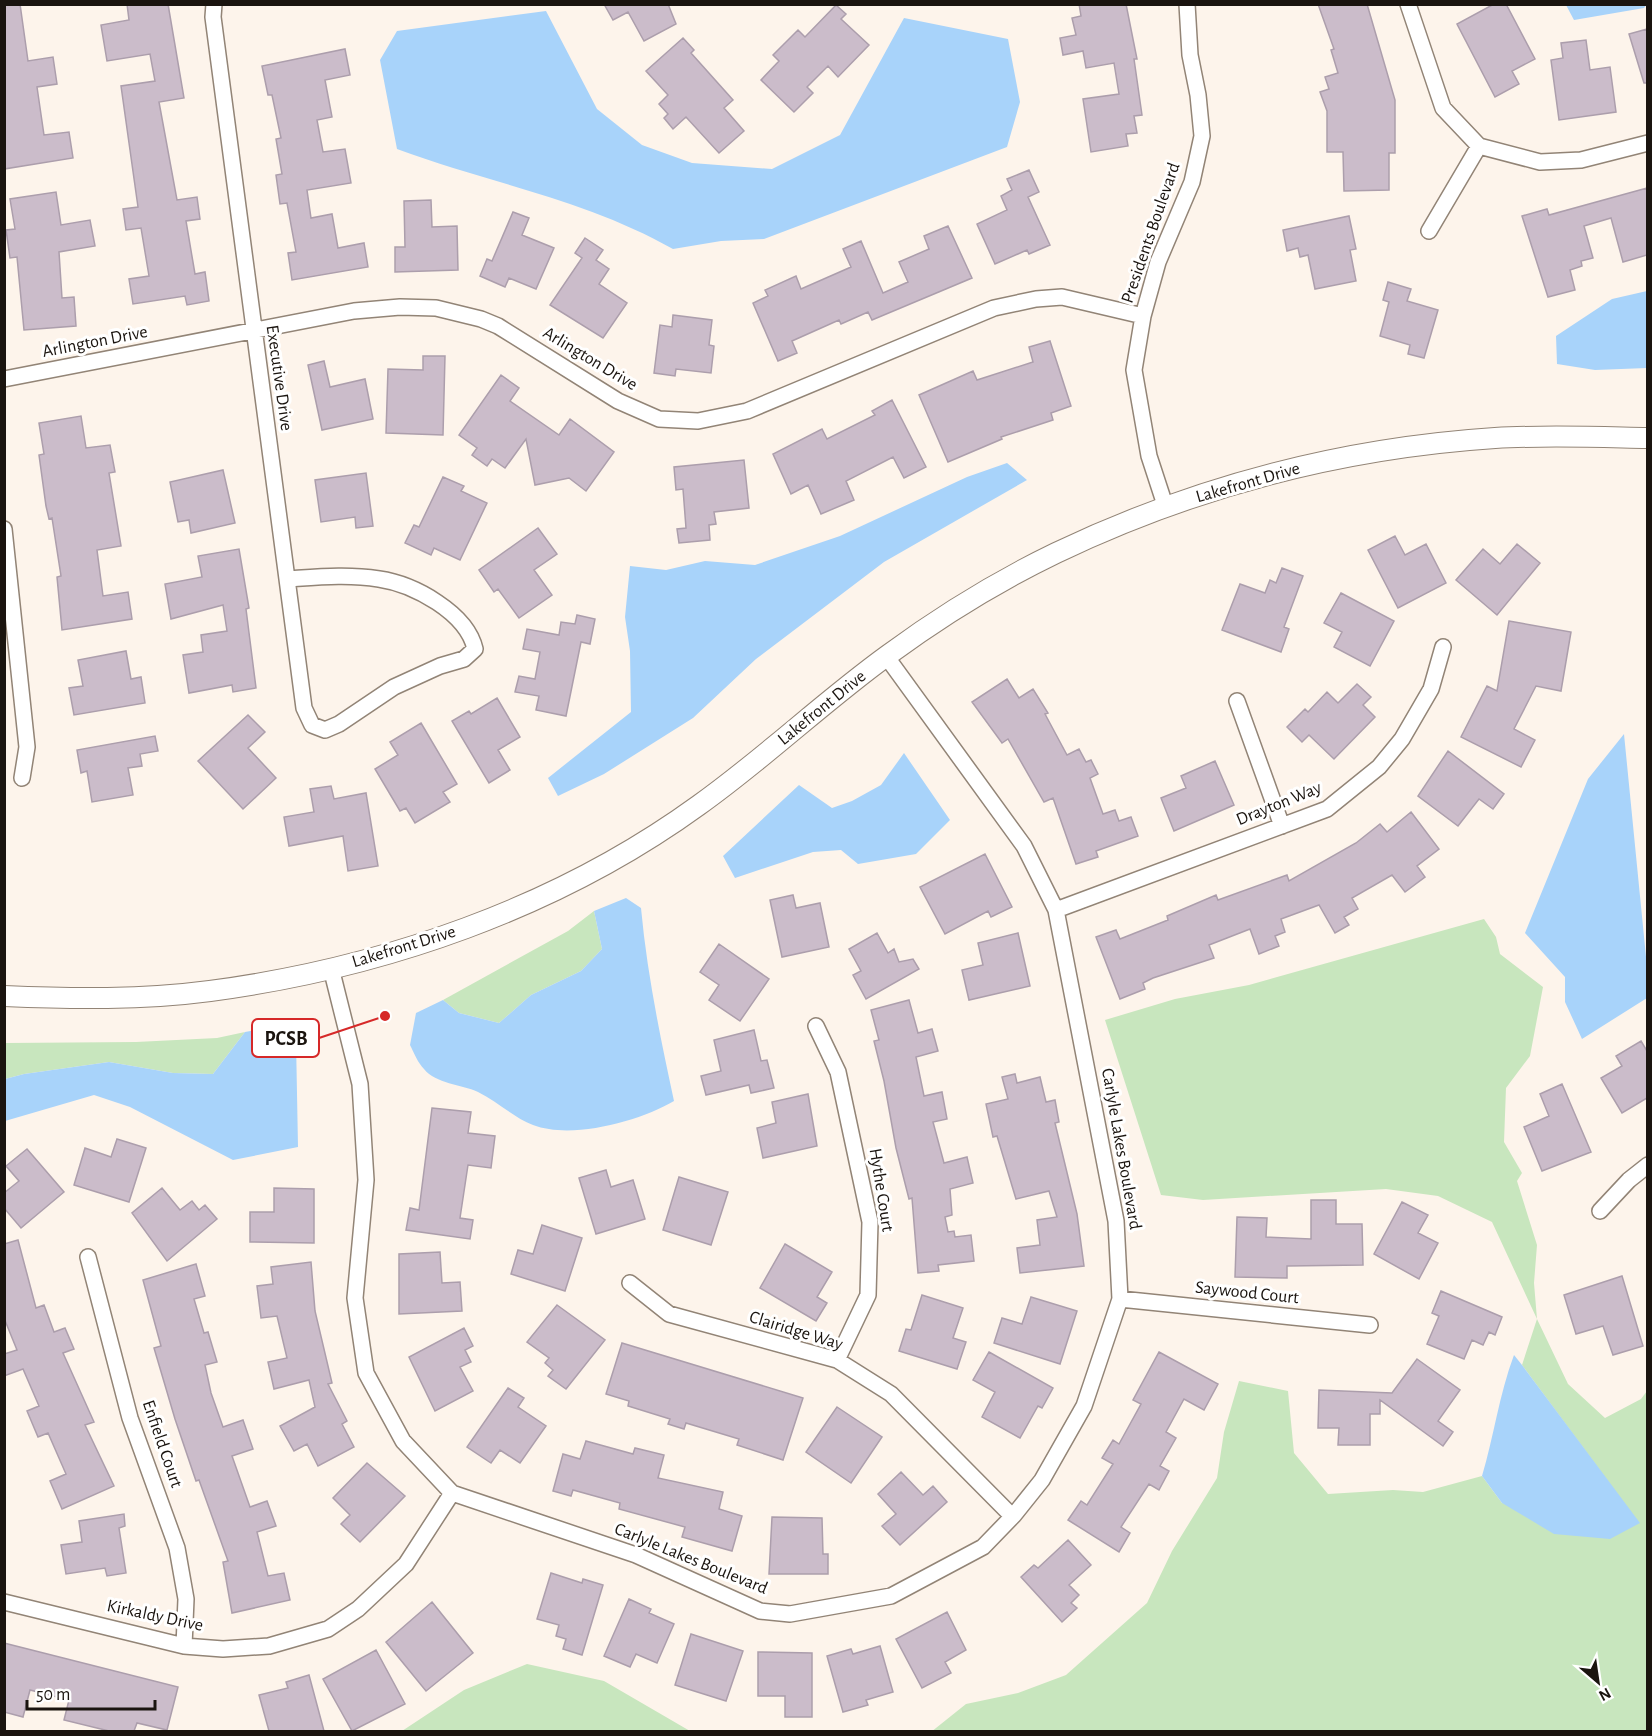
<svg xmlns="http://www.w3.org/2000/svg" width="1652" height="1736" viewBox="0 0 1652 1736" font-family="'Alegreya Sans',sans-serif">
  <rect width="100%" height="100%" fill="#fdf4eb"/>
  <path fill="#c8e6be" d="M594,911L602,949L581,971L531,995L499,1023L459,1013L443,1000L568,931Z
    M1484,919L1496,937L1500,954L1543,987L1530,1056L1506,1088L1504,1142L1522,1173L1517,1181L1537,1245L1534,1283L1537,1319L1568,1384L1605,1418L1641,1399L1647,1391V1731L931,1732L966,1704L1018,1693L1066,1675L1147,1603L1172,1551L1217,1478L1224,1432L1239,1381L1288,1391L1294,1453L1328,1494L1393,1490L1423,1492L1482,1476L1502,1503L1639,1523L1522,1365L1537,1319L1492,1222L1438,1196L1386,1189L1203,1200L1161,1195L1105,1020L1175,999L1249,985Z
    M245,1032L213,1074L173,1073L109,1062L24,1074L5,1079V1043L136,1042L217,1038Z
    M527,1664L604,1681L690,1731H402L464,1690Z"/>
  <path fill="#a8d3fa" d="M1647,4L1644,8L1574,20L1566,5Z
    M546,11L597,109L642,145L692,163L772,169L840,135L904,18L1008,39L1020,102L1007,147L764,239L721,241L673,249C587,200 489,183 397,149L380,60L397,31Z
    M1647,291V368L1595,370L1557,364L1556,336L1612,299Z
    M1007,463L1027,480L884,562L756,659L693,718L604,774L558,796L548,778L631,712L630,651L625,617L630,566L666,570L705,561L755,565L840,536L967,477Z
    M1624,734L1647,967V998L1582,1039L1565,1002V977L1525,933L1588,779Z
    M904,753L950,820L916,854L858,864L841,850L813,852L735,878L723,856L799,785L832,808L852,801L881,785Z
    M626,898L641,908C647,973 660,1036 674,1101C640,1121 572,1140 533,1125C514,1118 497,1101 478,1092C461,1084 436,1084 424,1069C418,1063 414,1053 410,1045L416,1013L443,1000L459,1013L499,1023L531,995L581,971L602,949L594,911Z
    M282,1025L296,1040L298,1147L233,1160L130,1107L94,1095L5,1121V1079L24,1074L109,1062L173,1073L213,1074L245,1032Z
    M1514,1355L1522,1365L1640,1523L1610,1539L1554,1534L1502,1503L1482,1476C1494,1436 1499,1395 1514,1355Z"/>
  <path fill="#cbbcca" stroke="#ac9eac" stroke-width="1.5" d="M4,4H20L28,61L53,57L57,84L37,87L44,135L69,132L73,158L4,169Z
    M127,4H168L184,98L159,102L177,200L197,197L200,219L186,221L195,274L205,272L209,301L187,305L185,296L133,304L129,279L149,276L141,228L126,230L123,209L138,207L121,86L155,81L150,54L107,61L101,25L129,20Z
    M604,4H668L676,24L644,41L628,12L613,20Z
    M1079,4H1126L1137,59H1134L1142,115L1134,116L1137,133L1126,134L1128,146L1091,152L1083,99L1119,94L1114,63L1086,68L1083,51L1063,55L1060,38L1076,35L1072,18L1081,16Z
    M1318,4H1367L1395,100V153H1389V190L1344,191L1343,152H1327V111L1320,92L1329,89L1325,77L1338,73L1331,50L1334,49Z
    M1494,4H1506L1535,59L1512,71L1519,84L1495,97L1457,24Z
    M836,5L846,14L841,19L869,45L838,77L828,66L807,87L813,93L794,112L761,80L779,61L773,55L798,30L805,37Z
    M1647,29V83H1644L1629,34Z
    M683,38L694,50L691,53L733,100L724,108L744,131L719,153L686,117L673,129L664,118L668,114L659,104L668,95L646,71Z
    M1586,40L1590,70L1610,67L1616,112L1559,120L1551,60L1563,58L1561,43Z
    M345,49L350,75L325,80L332,117L317,120L323,152L345,149L351,183L307,190L311,218L332,214L338,248L364,243L368,267L292,280L288,253L296,252L287,203L280,204L276,175L282,174L276,139L281,138L272,95H268L262,66Z
    M1029,170L1039,192L1028,197L1050,245L1029,254L1027,250L995,264L977,224L1007,210L1001,196L1012,190L1007,179Z
    M1647,188V255L1623,262L1611,218L1584,226L1593,258L1581,261L1582,266L1570,270L1575,290L1548,297L1522,216L1547,209L1549,215Z
    M56,192L61,225L90,220L95,246L59,252L62,298L74,297L76,326L24,330L17,257L10,258L6,230L15,229L10,199Z
    M431,200L432,227L457,226L458,270L395,272V247H405L404,201Z
    M513,212L529,218L522,235L554,248L536,289L509,278L505,287L480,276L487,259L492,261Z
    M1349,216L1356,249L1350,250L1356,281L1315,289L1308,255L1300,257L1298,248L1287,251L1283,230Z
    M948,226L972,278L872,320L868,312L841,324L839,320L792,341L797,353L778,361L753,303L768,296L765,290L796,276L801,289L851,267L843,249L861,241L883,293L908,282L899,262L929,249L924,236Z
    M585,238L603,250L596,260L609,269L599,284L627,303L603,338L550,305L582,258L575,253Z
    M1388,282L1411,289L1407,301L1438,310L1424,358L1408,354L1410,345L1380,336L1389,302L1383,300Z
    M673,315L712,320L709,345L714,346L711,373L676,369L675,376L654,373L660,325L672,327Z
    M1050,341L1071,406L1051,413L1053,420L1001,437L1002,439L948,462L919,395L973,371L977,380L1033,362L1029,347Z
    M423,356H445L443,435L386,433L388,369L423,370Z
    M324,361L330,387L365,379L373,419L322,430L308,365Z
    M501,375L519,388L510,401L559,435L570,419L614,452L586,491L569,478L535,485L526,439L505,468L492,459L487,466L472,455L477,448L459,435Z
    M892,400L926,467L904,478L893,457L846,481L854,500L821,514L808,485L791,494L773,454L822,429L827,439L875,415L872,411Z
    M81,416L86,448L110,445L115,472L109,473L121,546L97,550L103,596L128,592L132,619L62,630L57,577L61,576L52,518L49,519L46,506L39,455L44,454L39,423Z
    M744,460L749,508L714,512L716,524L709,525L710,540L679,543L677,529L686,528L683,489L676,490L674,467Z
    M223,470L235,523L191,533L189,520L178,522L170,482Z
    M366,473L373,526L356,528L355,517L321,522L315,480Z
    M443,477L464,486L461,491L487,503L460,560L434,548L431,555L405,543L414,525L419,527Z
    M538,528L557,554L534,570L552,595L519,618L498,589L494,592L479,570Z
    M1395,536L1405,555L1426,544L1446,583L1398,608L1368,550Z
    M1517,544L1540,563L1497,615L1456,580L1483,549L1500,564Z
    M239,549L249,608L246,609L256,688L233,692L232,685L189,693L183,655L203,652L201,635L227,631L223,605L171,619L165,584L202,577L198,556Z
    M1282,568L1303,576L1284,627L1289,629L1281,652L1222,630L1240,584L1265,593L1270,580L1276,583Z
    M1341,593L1394,621L1370,666L1334,647L1342,632L1324,623Z
    M577,615L595,619L590,644L581,642L566,716L536,710L539,696L515,692L519,676L535,679L540,652L523,649L527,629L559,635L561,622L575,624Z
    M1509,621L1571,632L1561,691L1536,686L1514,729L1535,740L1521,767L1461,737L1487,686L1497,691Z
    M126,651L131,679L141,677L145,703L74,715L69,688L83,686L78,660Z
    M1007,679L1019,698L1033,689L1048,713L1045,714L1067,755L1079,749L1086,762L1091,760L1098,774L1090,778L1103,814L1115,810L1119,821L1131,817L1138,836L1096,851L1098,857L1076,864L1053,798L1044,802L1008,739L1002,743L972,702Z
    M1357,684L1371,697L1363,705L1375,717L1334,759L1309,735L1302,742L1287,727L1305,709L1308,712L1327,692L1338,703Z
    M497,698L520,737L498,750L510,770L489,783L452,721L469,711L471,714Z
    M248,715L265,732L248,748L276,778L243,809L198,761Z
    M421,723L457,784L443,792L450,802L415,823L406,808L400,811L375,769L398,755L390,742Z
    M155,736L158,751L140,754L142,766L128,768L133,795L92,802L87,771L81,773L77,750Z
    M1448,751L1504,794L1493,809L1479,799L1458,826L1418,796Z
    M1215,761L1234,805L1174,831L1161,798L1186,788L1181,776Z
    M331,786L334,799L366,793L378,866L348,871L343,836L289,846L284,817L314,812L310,789Z
    M1411,812L1439,849L1417,866L1425,877L1405,892L1392,875L1352,898L1358,909L1344,917L1349,925L1335,933L1319,905L1281,919L1285,932L1275,936L1279,946L1259,954L1250,929L1209,945L1214,958L1153,978L1143,983L1145,989L1120,999L1096,937L1116,930L1120,939L1168,920L1167,916L1216,895L1218,900L1287,875L1289,881L1356,843L1380,824L1387,832Z
    M985,854L1012,907L991,917L988,911L945,934L920,887Z
    M793,895L796,908L820,903L829,947L782,957L770,900Z
    M877,933L888,953L894,949L899,962L913,959L919,969L866,999L853,975L861,971L849,949Z
    M1018,933L1030,986L969,1000L962,970L983,965L978,943Z
    M719,944L769,979L740,1021L709,1000L719,985L700,972Z
    M909,1000L918,1033L932,1029L938,1051L916,1057L924,1096L942,1092L947,1119L933,1122L944,1163L967,1157L973,1183L950,1189L952,1215L945,1217L948,1232L954,1231L955,1237L971,1235L974,1261L938,1265L939,1271L918,1273L912,1198L909,1199L896,1148L884,1081L874,1041L879,1040L871,1010Z
    M754,1030L761,1061L767,1060L774,1088L751,1093L749,1085L706,1095L701,1076L721,1071L714,1040Z
    M1641,1041L1647,1051V1098L1622,1113L1601,1078L1622,1066L1616,1056Z
    M1015,1074L1017,1083L1040,1077L1046,1102L1055,1100L1059,1122L1055,1123L1077,1214L1084,1266L1020,1273L1017,1248L1040,1245L1037,1220L1057,1217L1049,1191L1016,1199L997,1136L993,1137L986,1104L1008,1099L1002,1077Z
    M1562,1084L1591,1152L1542,1171L1524,1127L1549,1116L1540,1094Z
    M808,1094L817,1146L763,1158L757,1128L776,1123L772,1102Z
    M432,1108L471,1112L468,1133L495,1136L491,1168L468,1165L460,1218L473,1220L470,1239L406,1230L410,1208L419,1210Z
    M117,1139L146,1148L129,1202L74,1185L85,1148L111,1157Z
    M27,1149L64,1192L21,1228L4,1208V1193L19,1181L6,1166Z
    M606,1170L611,1187L633,1180L645,1219L596,1234L579,1178Z
    M679,1177L728,1192L711,1245L663,1230Z
    M162,1188L180,1210L192,1201L199,1210L205,1205L217,1219L167,1261L132,1213Z
    M274,1188L314,1189V1243L250,1242V1212H274Z
    M1311,1200H1336V1224H1362L1363,1265L1287,1266V1278L1235,1277L1237,1217L1267,1218L1266,1237L1311,1239Z
    M1402,1202L1428,1215L1418,1233L1438,1243L1419,1279L1374,1254Z
    M542,1225L582,1238L565,1291L511,1274L518,1250L533,1254Z
    M18,1240L36,1308L44,1305L54,1332L65,1328L74,1349L63,1353L94,1422L85,1425L114,1486L62,1509L50,1481L66,1474L48,1433L38,1437L27,1411L39,1406L23,1369L4,1376V1354L17,1350L4,1318V1244Z
    M785,1244L832,1272L817,1297L827,1303L816,1321L760,1288Z
    M440,1252L442,1283L460,1282L462,1311L399,1314V1254Z
    M311,1262L315,1311L332,1383L328,1384L347,1421L342,1424L354,1447L318,1466L307,1444L294,1451L280,1426L315,1407L309,1380L274,1389L268,1362L287,1358L277,1316L261,1318L257,1286L273,1284L271,1267Z
    M196,1264L205,1296L194,1299L204,1333L208,1332L217,1362L205,1365L211,1393L223,1427L243,1420L253,1449L232,1456L250,1507L267,1501L276,1526L257,1532L268,1576L284,1573L290,1600L232,1613L223,1562L228,1561L199,1480L196,1481L175,1419L154,1348L161,1346L143,1280Z
    M1622,1276L1643,1346L1613,1355L1603,1326L1576,1334L1564,1295Z
    M1441,1291L1502,1317L1495,1335L1489,1332L1483,1345L1472,1340L1464,1359L1427,1344L1439,1316L1432,1313Z
    M922,1295L963,1308L953,1338L966,1342L957,1369L899,1351L906,1329L911,1330Z
    M1031,1297L1077,1311L1060,1364L994,1343L1002,1318L1022,1324Z
    M557,1305L605,1340L566,1389L548,1376L553,1370L545,1363L549,1358L527,1342Z
    M464,1328L473,1346L465,1350L471,1362L460,1367L473,1391L435,1411L409,1357Z
    M622,1343L803,1398L783,1460L737,1445L739,1439L686,1423L684,1429L668,1424L670,1419L628,1406L629,1401L606,1394Z
    M989,1352L1053,1388L1042,1408L1038,1406L1020,1438L982,1417L995,1392L973,1380Z
    M1159,1352L1218,1384L1204,1410L1184,1399L1166,1432L1176,1438L1160,1466L1169,1471L1159,1490L1149,1484L1121,1527L1130,1533L1119,1552L1068,1520L1081,1501L1087,1505L1113,1464L1102,1458L1113,1440L1119,1444L1141,1404L1133,1400Z
    M1417,1359L1460,1390L1438,1421L1453,1432L1443,1446L1380,1400V1414H1370V1445H1338L1339,1428H1318L1319,1390L1392,1393Z
    M508,1388L524,1398L518,1407L546,1426L520,1463L500,1450L491,1463L467,1447Z
    M837,1407L882,1437L851,1483L806,1452Z
    M586,1441L633,1454L635,1448L664,1455L658,1478L723,1492L719,1509L742,1516L732,1551L682,1537L685,1527L619,1509L620,1503L573,1490L571,1496L553,1491L563,1454L580,1459Z
    M367,1463L405,1496L360,1542L341,1524L350,1515L333,1498Z
    M901,1472L923,1495L933,1486L947,1502L900,1545L882,1526L896,1514L878,1494Z
    M124,1514L125,1526L119,1528L126,1573L107,1576L105,1568L66,1574L61,1545L82,1542L79,1521Z
    M772,1517L822,1518L823,1554H828V1574H769Z
    M1068,1540L1091,1565L1069,1585L1079,1595L1071,1603L1077,1608L1062,1622L1021,1577L1034,1565L1038,1568Z
    M551,1573L582,1583L583,1579L603,1585L582,1655L563,1649L566,1639L556,1636L559,1625L537,1619Z
    M629,1599L651,1609L649,1613L674,1624L657,1663L636,1654L630,1667L604,1656Z
    M432,1602L473,1653L426,1691L386,1642Z
    M947,1612L966,1650L945,1662L951,1673L922,1688L896,1639Z
    M691,1634L743,1651L726,1701L675,1685Z
    M4,1643L178,1687L167,1730L137,1723L134,1731H109L64,1720L69,1700L30,1690L23,1717L4,1712Z
    M880,1646L893,1692L866,1700L868,1705L843,1712L827,1656L851,1649L853,1654Z
    M376,1650L405,1704L352,1731L323,1679Z
    M758,1652L812,1653V1717H785V1696H758Z
    M309,1675L324,1731H269L259,1695L288,1688L286,1682Z"/>
  <g fill="none" stroke-linecap="round" stroke-linejoin="round">
    <defs>
      <path id="minor" d="M214,4L213,17L304,708L312,725L325,730L339,724L394,687L440,666L464,659L475,649C467,613 414,584 379,579C348,574 318,577 287,579
        M1408,4L1443,108L1479,146L1540,162L1581,160L1648,143
        M1429,231L1479,146
        M4,379L354,311L400,307L436,308L481,319L498,326L618,401L659,419L698,421L747,411L994,308L1036,299L1062,297L1143,316
        M1166,508L1149,456L1134,370L1143,316L1158,262L1192,182L1202,136L1198,95L1190,55L1187,4
        M4,529L27,747L22,778
        M1237,701L1282,826
        M1056,910L1327,809L1379,767L1402,739L1431,689L1443,647
        M331,968L360,1084L366,1180L355,1298L366,1373L403,1441L452,1493L636,1555L760,1611L790,1614L891,1596L983,1547L1014,1515L1042,1480L1084,1406L1120,1299L1116,1221L1056,910L1024,846L886,656
        M816,1026L838,1072L870,1222L868,1295L837,1360
        M1600,1211L1629,1180L1648,1165
        M88,1257L130,1418L177,1548L186,1599L184,1646
        M630,1283L669,1314L837,1360L891,1394L1009,1513L1014,1515
        M1120,1299L1370,1325
        M4,1602L184,1646L223,1649L269,1646L328,1629L358,1609L406,1564L452,1493"/>
      <path id="tertiary" d="M4,996C73,999 142,1000 210,991C383,968 557,908 699,805C765,758 823,702 888,655C941,616 998,581 1056,553C1194,487 1343,448 1495,438C1546,435 1597,437 1648,438"/>
    </defs>
    <use href="#minor" stroke="#928476" stroke-width="18"/>
    <use href="#tertiary" stroke="#928476" stroke-width="22"/>
    <use href="#minor" stroke="#fff" stroke-width="15"/>
    <use href="#tertiary" stroke="#fff" stroke-width="20"/>
  </g>
  <g text-anchor="middle" dominant-baseline="central" stroke-width="6" stroke-linejoin="round" paint-order="stroke">
    <g font-size="18" fill="#1a140f" stroke="#fff">
      <text transform="translate(1151 233) rotate(-71)">Presidents Boulevard</text>
      <text transform="translate(95 342) rotate(-11)">Arlington Drive</text>
      <text transform="translate(590 359) rotate(31)">Arlington Drive</text>
      <text transform="translate(279 378) rotate(82)">Executive Drive</text>
      <text transform="translate(1248 483) rotate(-16)">Lakefront Drive</text>
      <text transform="translate(822 708) rotate(-39)">Lakefront Drive</text>
      <text transform="translate(1279 804) rotate(-22)">Drayton Way</text>
      <text transform="translate(404 947) rotate(-17)">Lakefront Drive</text>
      <text transform="translate(1121 1149) rotate(80)">Carlyle Lakes Boulevard</text>
      <text transform="translate(881 1190) rotate(81)">Hythe Court</text>
      <text transform="translate(1247 1293) rotate(6)">Saywood Court</text>
      <text transform="translate(796 1331) rotate(17)">Clairidge Way</text>
      <text transform="translate(162 1444) rotate(71)">Enfield Court</text>
      <text transform="translate(691 1559) rotate(22)">Carlyle Lakes Boulevard</text>
      <text transform="translate(155 1616) rotate(12)">Kirkaldy Drive</text>
    </g>
  </g>
  <path fill="none" stroke="#d62828" stroke-width="2" d="M385 1016L319 1038"/>
  <circle fill="#d62828" stroke="#fff" stroke-width="2" cx="385" cy="1016" r="6"/>
  <rect fill="#fff" stroke="#d62828" stroke-width="2" x="252" y="1019" width="67" height="38" rx="6"/>
  <g font-size="20" text-anchor="middle" font-weight="bold" fill="#1a140f">
    <text x="286" y="1045">PCSB</text>
  </g>
  <rect width="1652" height="1736" fill="none" stroke="#1a140f" stroke-width="12"/>
  <g transform="translate(1598 1682) rotate(151)" stroke="#ffffff" stroke-width="4.5" paint-order="stroke">
  <path d="M0-4.5L10 22L0 15L-10 22Z" fill="#1a140f"/>
  <text y="-9" font-size="16" font-weight="bold" text-anchor="middle" fill="#1a140f">N</text>
  </g>
  <path d="M27 1700v9h128v-9" fill="none" stroke="#1a140f" stroke-width="3"/>
  <text x="36" y="1700" font-size="18" fill="#1a140f" stroke="#ffffff" stroke-width="4.5" paint-order="stroke">50 m</text>
</svg>
